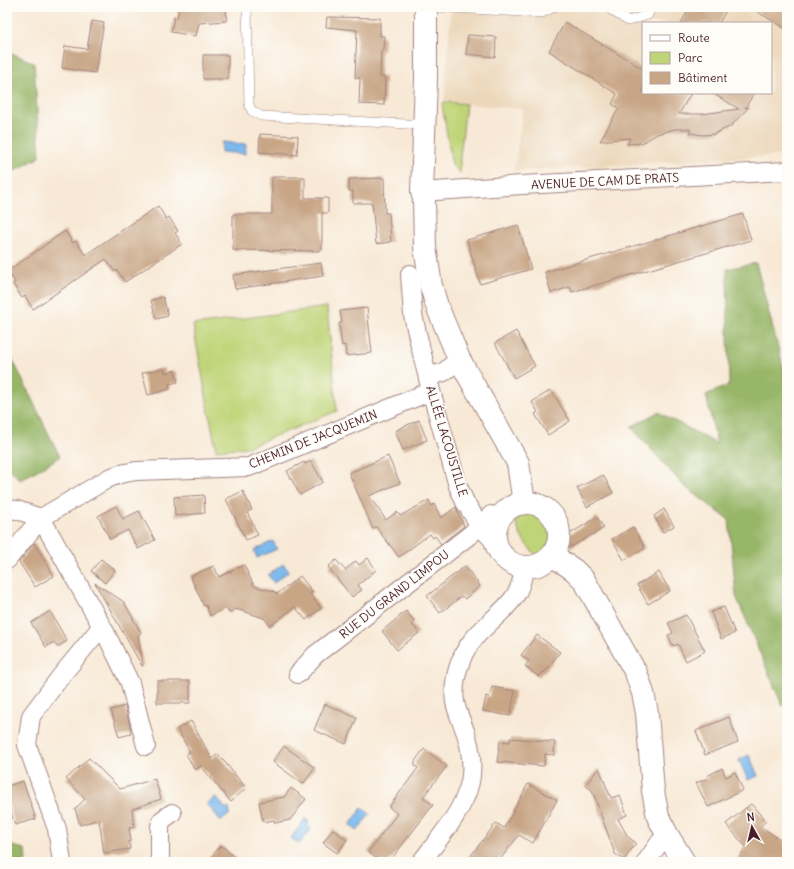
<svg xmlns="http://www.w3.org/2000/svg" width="794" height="869" viewBox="0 0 794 869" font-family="Delius,sans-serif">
  <rect width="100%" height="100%" fill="#fdfcf7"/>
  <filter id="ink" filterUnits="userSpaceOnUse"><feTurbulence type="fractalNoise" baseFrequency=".025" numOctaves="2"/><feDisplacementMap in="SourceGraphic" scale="8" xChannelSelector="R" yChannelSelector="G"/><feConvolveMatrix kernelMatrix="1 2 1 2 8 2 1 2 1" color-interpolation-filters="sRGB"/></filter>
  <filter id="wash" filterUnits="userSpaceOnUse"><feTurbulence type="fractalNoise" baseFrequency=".012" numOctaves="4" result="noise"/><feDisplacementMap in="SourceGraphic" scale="16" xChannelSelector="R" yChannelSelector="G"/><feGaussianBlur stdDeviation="0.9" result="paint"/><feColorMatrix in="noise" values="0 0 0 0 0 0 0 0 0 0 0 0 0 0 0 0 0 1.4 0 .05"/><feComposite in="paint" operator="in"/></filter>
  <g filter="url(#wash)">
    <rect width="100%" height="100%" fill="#f8e9d6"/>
    <path fill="#ecd7ba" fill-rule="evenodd" d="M451,7H787V155L514,171L523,109L444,102ZM643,23H771V93H643Z"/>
    <path fill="#bfd477" stroke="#847a51" d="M444,102L466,104L460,157V173L452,165L442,104Z
      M327,307L337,411L248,447L216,450L193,325Z
      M525,510C552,510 562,543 537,556C524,543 516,532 515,514L519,512Z"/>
    <path fill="#97b668" stroke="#706a4a" d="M7,51L34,63L40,157L7,175Z
      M756,263L787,382V708L782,705L736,596L729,520L683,485L631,427L658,412L717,444L706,395L729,385L727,269Z
      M7,348L60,457L20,480L7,466Z
      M7,845L25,849L26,862H7Z"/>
    <path fill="#79b8ec" stroke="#626c8c" d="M222,142L246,144L245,154L221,152Z
      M273,541L277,549L257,558L254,550Z
      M283,564L289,571L274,583L268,575Z
      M749,755L758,776L748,780L739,760Z
      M216,797L225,808H229L230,814L221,821L207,804Z
      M362,808L370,814L357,831L350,825Z
      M305,819L309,822L307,826L311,829L299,844L291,838Z"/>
    <g id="blocks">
      <path fill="#c8a585" d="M179,7H226L227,21L199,23L196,36L171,32L174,17L177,18Z
        M690,7H728L719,23H681Z
        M749,7H787V29Z
        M327,17L380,18V36H384L383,50H381L380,77H385L384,105L359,104L360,78H355L357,30L326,27Z
        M92,21L104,23L95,73L62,68L65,46L87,49Z
        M565,22L643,69V93H691L679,114H702L739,109L712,93H754L745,108L749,107L731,126L714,134L703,135L690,133V129H675L657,134L642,143L627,144L630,138L600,141L619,108L612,104L617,94L549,51Z
        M468,35L496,37L495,57L466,54Z
        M203,55H228V79H203Z
        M260,134L298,136L297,155L259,152Z
        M272,177H305V198H328V213H322V250H319L320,251L233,250V214H272Z
        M384,178L385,213H389L391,242L376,244L372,203H353V191H349V179Z
        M158,206L166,219L169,217L178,231L175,233L182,244L125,282L117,270L115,272L106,259L33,309L25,296L22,298L13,284L15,282L8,271L65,231L73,243L76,241L85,255Z
        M743,214L751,240L572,292L570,287L551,293L545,272Z
        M518,225L531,269L480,284L467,240Z
        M321,263L323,276L235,289L233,275Z
        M163,297L168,316L156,319L151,300Z
        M367,308L372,353L346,356L345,345L342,346L339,323H342L340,311Z
        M516,331L535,366L514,378L495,343Z
        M164,368L165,373L175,370L178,382L169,384L170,389L148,395L142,373Z
        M551,390L570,421L548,435L535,414L538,412L532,402Z
        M419,420L427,440L403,450L395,431L398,430V429Z
        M388,456L400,483L369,496L386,520L397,512L400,516L429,500L432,506L434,504L441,518L456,507L464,526L441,544L435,536L433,538L430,534L399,557L376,527L373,529L349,473Z
        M311,461L323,482L300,495L287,471L304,462L305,464Z
        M603,475L613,493L587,507L577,488Z
        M243,491L252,510L247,512L258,535L246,540L226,499Z
        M204,495L205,513L175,516L174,497Z
        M116,506L123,519L139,511L155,540L138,549L128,530L110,539L98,516Z
        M664,509L674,526L663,532L654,516Z
        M597,517L604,528L571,547L565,537Z
        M633,527L645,548L624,560L612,539Z
        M34,543L54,576L35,587L19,562Z
        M368,558L376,570L358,585L362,590L352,597L328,567L336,560L345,570L356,561L359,565Z
        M101,559L115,570L105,583L91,571Z
        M244,565L254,586L275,592L277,594L300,576L313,592L310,594L321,608L306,620L295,607L270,626L264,618L236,609L229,613L226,608L210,616L206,605L204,606L190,576L214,566L219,577Z
        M465,566L480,586L465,599L462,596L440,613L427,596Z
        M659,572L670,591L648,604L637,585Z
        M95,583L124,602L141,633L138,635L143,666H142Z
        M724,607L735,633L721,639L711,612Z
        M50,611L67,641L57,647L54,642L46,647L31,623Z
        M406,611L415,622L412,624L419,633L397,650L382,631Z
        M686,615L705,651L686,661L678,644L673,646L668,635L673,633L668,623Z
        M537,635L560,652L544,673L543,672L539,677L525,666L529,661L521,655Z
        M157,681H190V703H157Z
        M492,687L515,691L510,716L483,711L486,696L489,697Z
        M325,704L357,718L346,744L314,730Z
        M125,706L130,727L131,734L119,737L111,710Z
        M729,717L738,742L705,755L696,731Z
        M191,721L212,759L218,754L246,788L231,802L201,766L195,770L186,754L190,752L177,729Z
        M510,738L555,742L554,755L545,754L544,766L497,762L500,741L510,742Z
        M284,746L315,768L303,784L273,762Z
        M424,749L447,766L423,797L433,805L389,862H381L368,852L397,814L389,807L418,768L415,766V761Z
        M89,758L120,789L155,779L161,799L132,809L134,827L129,828L131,841H129L130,849L104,853L99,819L80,825L75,809L85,799L66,779Z
        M599,768L611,798L620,795L627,815L618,819L628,837L636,843L624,860L615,854L592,790L585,785Z
        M722,768L726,777L735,772L743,790L708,807L696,783L708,778L707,776Z
        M23,781L36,819L15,825L7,800V786Z
        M528,784L557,800L533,843L519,835L498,862H466L496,823L504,828Z
        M291,788L306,799L290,820L275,823L274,820L263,822L259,802L284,797Z
        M751,804L766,821L760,826L787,844V862H736L746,847L726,824Z
        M333,829L347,840L337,853L323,843Z
        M221,845L240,862H207Z"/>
    </g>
  </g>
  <g filter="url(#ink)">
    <use href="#blocks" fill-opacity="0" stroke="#a18480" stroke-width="1"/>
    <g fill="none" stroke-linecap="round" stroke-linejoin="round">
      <defs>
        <path id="lane" d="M247,7L249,105L252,111L261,116L424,125
          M437,7L542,13L554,7
          M611,7V10L628,21L648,15L651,7"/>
        <path id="street" d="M422,192L522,185L787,171
          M410,274L413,315L417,333L431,391L458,486L465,502L480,526L496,543
          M428,377L444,372L459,359
          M7,509L17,510L41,518
          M41,518L105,632L130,683L146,746
          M7,560L41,518L109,478L120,474L136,471L249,467L431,391
          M298,674L315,655L471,534L491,515
          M62,862L57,829L27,745L31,716L61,676L102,626
          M160,862V826L162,820L172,813
          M421,862C439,839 464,810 470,782C473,768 471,748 466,734C463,724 457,713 455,702C453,688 456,671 462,658C472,632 500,618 515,596C521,587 523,577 524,567
          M646,862L660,842L668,836"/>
        <path id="secondary" d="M426,7V79L422,192L424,199L425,247L431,286L437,306L459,359L518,463L524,503
          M495 535a32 32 0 1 1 64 0a32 32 0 1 1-64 0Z
          M552,555L574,570L584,580L636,673L643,693L647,713L653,791L658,817L668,836L684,862"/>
      </defs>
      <use href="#lane" stroke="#a18480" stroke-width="10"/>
      <use href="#street" stroke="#a18480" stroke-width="20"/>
      <use href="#secondary" stroke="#a18480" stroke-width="24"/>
      <use href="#lane" stroke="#fff" stroke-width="9"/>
      <use href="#street" stroke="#fff" stroke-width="18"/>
      <use href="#secondary" stroke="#fff" stroke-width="22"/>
    </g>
  </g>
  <g text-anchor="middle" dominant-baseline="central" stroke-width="3.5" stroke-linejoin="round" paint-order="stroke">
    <g font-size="12" fill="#4a1f2b" stroke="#fdfcf7">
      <text transform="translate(605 181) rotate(-3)">AVENUE DE CAM DE PRATS</text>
      <text transform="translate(313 439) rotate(-22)">CHEMIN DE JACQUEMIN</text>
      <text transform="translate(447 441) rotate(73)">ALLÉE LACOUSTILLE</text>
      <text transform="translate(394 594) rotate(-38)">RUE DU GRAND LIMPOU</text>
    </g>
  </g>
  <rect width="794" height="869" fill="none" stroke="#fdfcf7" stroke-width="24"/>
  <rect x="642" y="22" width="130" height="72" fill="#fdfcf7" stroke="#b5a4a5"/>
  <rect x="650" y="35" width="20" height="6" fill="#ffffff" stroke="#b5a4a5"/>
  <text x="678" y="42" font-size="12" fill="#4a1f2b">Route</text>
  <rect x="650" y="52" width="20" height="12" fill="#bfd477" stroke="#b5a4a5"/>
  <text x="678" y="62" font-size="12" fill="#4a1f2b">Parc</text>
  <rect x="650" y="72" width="20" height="12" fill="#c8a585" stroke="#b5a4a5"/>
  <text x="678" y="82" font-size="12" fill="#4a1f2b">Bâtiment</text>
  <g transform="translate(752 827) rotate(352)" stroke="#fdfcf7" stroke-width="3" paint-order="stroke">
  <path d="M0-3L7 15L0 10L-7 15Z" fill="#4a1f2b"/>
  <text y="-6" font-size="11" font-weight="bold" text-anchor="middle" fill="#4a1f2b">N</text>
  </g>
</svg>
